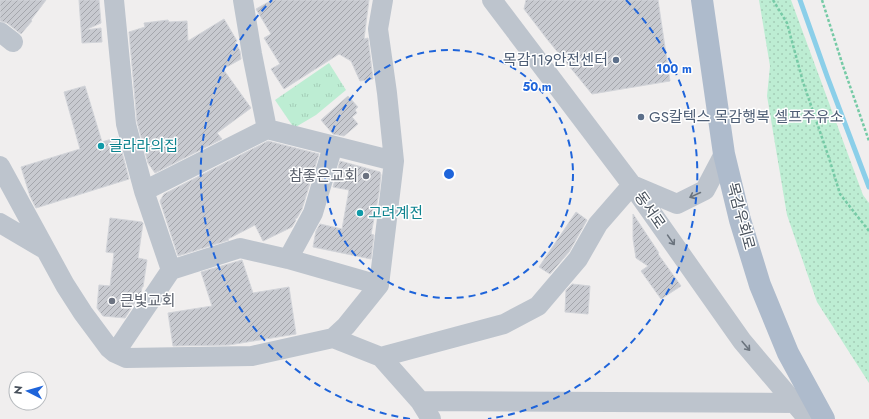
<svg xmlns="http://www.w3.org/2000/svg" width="869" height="419" viewBox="0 0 869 419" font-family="Jost,'Noto Sans KR',sans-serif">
  <defs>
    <pattern id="grass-dots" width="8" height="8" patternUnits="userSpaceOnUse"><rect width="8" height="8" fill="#bdedd3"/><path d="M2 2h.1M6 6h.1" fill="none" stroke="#a4cdb7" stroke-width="1.8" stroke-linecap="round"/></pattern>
    <pattern id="park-tufts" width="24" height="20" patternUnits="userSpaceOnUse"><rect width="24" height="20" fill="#bdedd3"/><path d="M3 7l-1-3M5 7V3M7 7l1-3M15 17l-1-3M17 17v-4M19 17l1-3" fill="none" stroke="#a4cdb7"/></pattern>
    <pattern id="building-hatch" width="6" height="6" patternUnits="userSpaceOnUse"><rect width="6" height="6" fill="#c8cad0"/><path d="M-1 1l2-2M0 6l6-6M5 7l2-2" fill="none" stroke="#a4a6ac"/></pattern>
  </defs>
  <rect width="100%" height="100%" fill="#f0eeee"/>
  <path fill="url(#grass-dots)" d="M759,0H791L863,195L869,203V383L817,302L787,215L767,96L770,66Z"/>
  <path fill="url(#park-tufts)" d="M329,63L346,90L316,115L294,128L275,100Z"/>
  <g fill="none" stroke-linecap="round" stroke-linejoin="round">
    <path stroke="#8bcfe9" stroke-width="5" d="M800,0L827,76L869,187"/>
  </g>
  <path fill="url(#building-hatch)" stroke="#d2d4d9" d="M0,0H46L31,20L32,21L21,34L7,23L0,21Z
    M79,0H99L101,23L85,30L101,28L102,42L82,43Z
    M272,0H369L364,39L368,38L373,79L360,81L351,61L339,54L284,89L271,69L280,64L264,38L271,34L256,9Z
    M526,0H658L670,81L592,94L547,39L524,9Z
    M224,19L237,41L235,42L240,51L241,59L223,69L251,108L217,133L222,139L155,173L148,163L137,122L129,32L145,27L144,23L168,20L169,22L187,21L188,41Z
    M85,86L102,142L118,137L129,179L36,208L30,196L21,167L80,149L64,92Z
    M348,96L358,107L355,110L357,113L352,117L358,124L344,136L333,134L321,120Z
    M268,141L319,154L302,209L297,218L295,219L296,220L292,227L263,241L255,225L228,239L229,240L178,256L160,201L164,194Z
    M340,161L380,172L381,175L379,193L371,234L374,235L371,259L313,247L316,231L320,224L342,229L349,190L333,187Z
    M576,212L587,220L569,252L550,274L539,267Z
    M633,214L659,253L658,254L681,286L661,299L641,271L648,266L636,258L633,239Z
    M110,218L142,222L143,223L138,258L147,260L143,287H142L141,293L125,318L103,316L97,308L99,285L110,286L114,253L106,252Z
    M242,260L253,293L289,287L296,334L229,345L173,346L168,313L212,306L201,272Z
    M572,284L590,286L588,314L565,312L566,290Z"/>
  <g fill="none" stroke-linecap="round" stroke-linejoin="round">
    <path stroke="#76caa6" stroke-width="2.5" stroke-dasharray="3 2" stroke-linecap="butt" d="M773,0L787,23L803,82L829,158L840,194L869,231
      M822,0L843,66L869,141"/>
    <path stroke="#bdc4cd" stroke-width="20" d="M114,0L126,124L144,191L171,270L115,353
      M243,0L252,54L267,129
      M492,0L632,185L742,341L808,419
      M0,32L13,42
      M0,166L65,285L83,313L109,348L115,353L126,358L252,356L333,338L381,357L504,324L538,306L578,259L598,224L632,185
      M632,185L677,204L705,190L724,154
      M144,191L267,129L394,161
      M0,223L46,250
      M288,259L313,213L333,146
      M171,270L240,248L288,259L379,285
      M333,338L346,326L379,285L394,161L387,93L378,29L383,0
      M381,357L420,401
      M431,419L420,401L795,403"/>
    <path stroke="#aebbcc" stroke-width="22" d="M702,0L724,154L740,220L760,285L788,353L824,419"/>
  </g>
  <defs><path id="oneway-shaft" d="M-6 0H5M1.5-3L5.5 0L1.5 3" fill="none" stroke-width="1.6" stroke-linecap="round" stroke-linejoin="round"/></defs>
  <g stroke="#6a737d">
    <use href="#oneway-shaft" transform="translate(695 195) rotate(155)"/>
    <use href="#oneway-shaft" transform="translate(671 240) rotate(55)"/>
    <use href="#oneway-shaft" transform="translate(746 346) rotate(50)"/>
  </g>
  <g fill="none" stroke="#1e64da" stroke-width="2" stroke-dasharray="7 5">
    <circle cx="449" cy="174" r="124"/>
    <path d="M410 419A248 248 0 0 1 272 0M626 0A248 248 0 0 1 488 419"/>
  </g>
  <g fill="#5c6f8a" stroke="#fff" stroke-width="1.5">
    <circle cx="616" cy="60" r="4"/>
    <circle cx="641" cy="117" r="4"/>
  </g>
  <g fill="#0f9aa8" stroke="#fff" stroke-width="1.5">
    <circle cx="101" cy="146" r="4"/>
    <circle cx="360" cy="213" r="4"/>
  </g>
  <g fill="#6b7280" stroke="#fff" stroke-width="1.5">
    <circle cx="366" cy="176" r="4"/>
    <circle cx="112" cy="301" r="4"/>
  </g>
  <g text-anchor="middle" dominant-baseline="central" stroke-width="3" stroke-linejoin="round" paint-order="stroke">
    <g font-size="15" fill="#4e5e75" stroke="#fff" text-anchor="end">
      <text x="608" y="60">목감119안전센터</text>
      <text x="649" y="117" text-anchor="start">GS칼텍스 목감행복 셀프주유소</text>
    </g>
    <g font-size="15" fill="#0d838f" stroke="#fff" text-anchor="start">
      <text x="109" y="146">글라라의집</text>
      <text x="368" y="213">고려계전</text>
    </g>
    <g font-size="15" fill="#5b616d" stroke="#fff" text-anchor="end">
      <text x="358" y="176">참좋은교회</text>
      <text x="120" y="301" text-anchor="start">큰빛교회</text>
    </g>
    <g font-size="15" fill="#47505b" stroke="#fff">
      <text transform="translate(650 210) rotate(55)">동서로</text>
      <text transform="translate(741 216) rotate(75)">목감우회로</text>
    </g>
  </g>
  <circle cx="449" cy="174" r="6" fill="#1e64da" stroke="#fff" stroke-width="2"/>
  <g font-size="12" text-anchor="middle" font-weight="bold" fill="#1e64da" stroke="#fff" stroke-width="3" stroke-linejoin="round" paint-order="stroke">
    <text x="674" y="73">100 m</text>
    <text x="537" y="91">50 m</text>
  </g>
  <g transform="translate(28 391) rotate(276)"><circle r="19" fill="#ffffff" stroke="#b5b9bd"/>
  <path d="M0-3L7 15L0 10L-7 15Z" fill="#1e64da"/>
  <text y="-6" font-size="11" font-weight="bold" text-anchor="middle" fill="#47505b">N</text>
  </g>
</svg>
